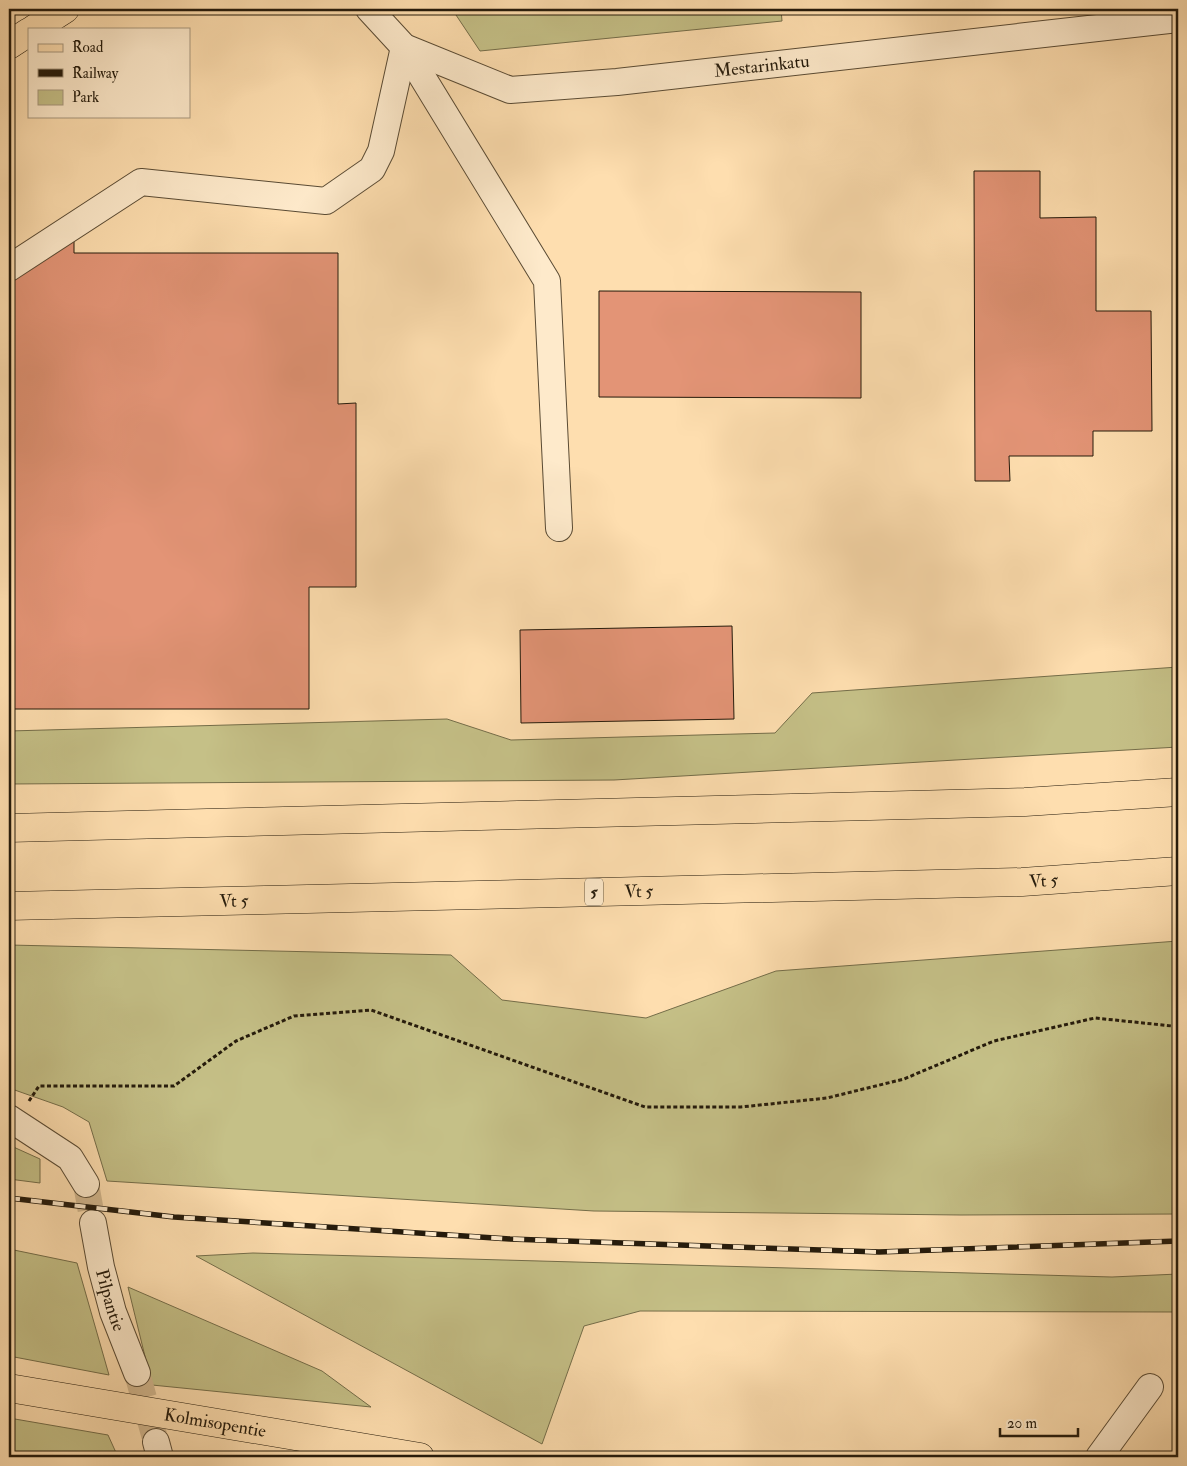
<svg xmlns="http://www.w3.org/2000/svg" width="1187" height="1466" viewBox="0 0 1187 1466" font-family="'IM FELL Double Pica',serif">
  <rect width="100%" height="100%" fill="#fedeaf"/>
  <filter id="stains"><feTurbulence type="fractalNoise" baseFrequency=".004" numOctaves="4"/><feColorMatrix values="0 0 0 0 .2 0 0 0 0 .09 0 0 0 0 .02 0 0 0 .5 -.17"/></filter>
  <radialGradient id="worn" r=".72"><stop offset=".6" stop-color="#630" stop-opacity="0"/><stop offset="1" stop-color="#630" stop-opacity=".3"/></radialGradient>
  <path fill="#c5c087" stroke="#746d49" d="M452,9H781L782,21L480,51Z
    M1178,667V747L614,780L9,784V731L447,719L511,740L775,733L812,693Z
    M1178,941V1214L961,1215L594,1211L107,1181L89,1122L63,1107L9,1088V945L451,955L502,1000L646,1018L776,971Z
    M9,1145L40,1159V1183L9,1179Z
    M9,1249L77,1263L109,1375L9,1356Z
    M253,1253L1112,1277L1178,1274V1312L640,1311L584,1326L542,1444L196,1256Z
    M128,1287L322,1371L371,1407L152,1385Z
    M9,1418L108,1435L118,1457H9Z"/>
  <path fill="#e39476" stroke="#241a0b" d="M974,171H1040V218L1096,217V311H1151L1152,431H1093V456H1009L1010,481H975Z
    M74,234V253H338V404L356,403V587H309V709H9V277Z
    M599,291L861,292V398L599,397Z
    M732,626L734,719L521,723L520,630Z"/>
  <g fill="none" stroke-linecap="round" stroke-linejoin="round">
    <path stroke="#d2b78e" stroke-width="26" stroke-dasharray="26 13" stroke-linecap="butt" d="M86,1184L93,1223
      M137,1373L156,1442"/>
    <defs>
      <g id="minor">
        <path id="s1" d="M369,9L404,47L510,90L617,82L1178,19"/>
        <path d="M404,47L547,281L559,528"/>
        <path d="M9,268L141,182L326,201L372,169L381,151L404,47"/>
        <path d="M9,1118L70,1158L86,1184"/>
        <path id="s2" d="M93,1223L101,1267L113,1312L137,1373"/>
        <path d="M156,1442L160,1457"/>
        <path d="M1099,1457L1150,1387"/>
      </g>
      <g id="major">
        <path d="M34,29L65,9"/>
        <path d="M9,45L29,32"/>
        <path id="s3" d="M9,1388L420,1457"/>
      </g>
      <g id="highway">
        <path d="M9,828L1025,802L1178,792"/>
        <path id="s4" d="M9,906L1022,882L1178,871"/>
      </g>
    </defs>
    <use href="#minor" stroke="#5a4b34" stroke-width="28"/>
    <use href="#major" stroke="#241a0b" stroke-width="29"/>
    <use href="#highway" stroke="#241a0b" stroke-width="29"/>
    <path stroke="#241a0b" stroke-width="3" stroke-dasharray="4 2.5" stroke-linecap="butt" d="M29,1101L39,1086H174L236,1041L294,1016L371,1010L645,1107H741L827,1098L904,1079L994,1041L1095,1018L1172,1026L1178,1031"/>
    <use href="#minor" stroke="#feeacb" stroke-width="26"/>
    <use href="#major" stroke="#fedeaf" stroke-width="28"/>
    <use href="#highway" stroke="#fedeaf" stroke-width="28"/>
    <defs>
      <path id="rail" d="M9,1198L174,1217L510,1239L879,1252L1178,1241"/>
    </defs>
    <use href="#rail" stroke="#241a0b" stroke-width="5.5"/>
    <use href="#rail" stroke="#feeacb" stroke-width="4" stroke-dasharray="11" stroke-linecap="butt"/>
  </g>
  <g text-anchor="middle" dominant-baseline="central" stroke-width="4" stroke-linejoin="round" paint-order="stroke">
    <rect fill="#feeacb" stroke="#655845" stroke-width="1" x="585" y="878.5" width="18" height="27" rx="4"/>
    <g font-size="16" font-weight="bold" fill="#241a0b">
      <text x="594" y="892">5</text>
    </g>
    <g font-size="18" fill="#241a0b" stroke="#feeacb">
      <text stroke="none"><textPath href="#s1" startOffset="419">Mestarinkatu</textPath></text>
      <text stroke="none"><textPath href="#s4" startOffset="1035">Vt 5</textPath></text>
      <text stroke="none"><textPath href="#s4" startOffset="630">Vt 5</textPath></text>
      <text stroke="none"><textPath href="#s4" startOffset="225">Vt 5</textPath></text>
      <text stroke="none"><textPath href="#s2" startOffset="79">Pilpantie</textPath></text>
      <text stroke="none"><textPath href="#s3" startOffset="209">Kolmisopentie</textPath></text>
    </g>
  </g>
  <rect width="1187" height="1466" fill="none" stroke="#fedeaf" stroke-width="30"/>
  <rect x="10" y="10" width="1167" height="1446" fill="none" stroke="#241a0b" stroke-width="2.5"/>
  <rect x="15" y="15" width="1157" height="1436" fill="none" stroke="#241a0b"/>
  <rect x="28" y="28" width="162" height="90" fill="#feeacb" stroke="#a7977e"/>
  <rect x="38" y="44" width="25" height="8" fill="#fedeaf" stroke="#a7977e"/>
  <text x="72" y="52" font-size="15" fill="#241a0b">Road</text>
  <rect x="38" y="69" width="25" height="8" fill="#241a0b" stroke="#a7977e"/>
  <text x="72" y="78" font-size="15" fill="#241a0b">Railway</text>
  <rect x="38" y="90" width="25" height="15" fill="#c5c087" stroke="#a7977e"/>
  <text x="72" y="102" font-size="15" fill="#241a0b">Park</text>
  <path d="M1000 1428v8h78v-8" fill="none" stroke="#241a0b" stroke-width="2.5"/>
  <text x="1007" y="1428" font-size="15" fill="#241a0b" stroke="#feeacb" stroke-width="4" paint-order="stroke">20 m</text>
  <rect width="100%" height="100%" filter="url(#stains)"/>
  <rect width="100%" height="100%" fill="url(#worn)"/>
</svg>
